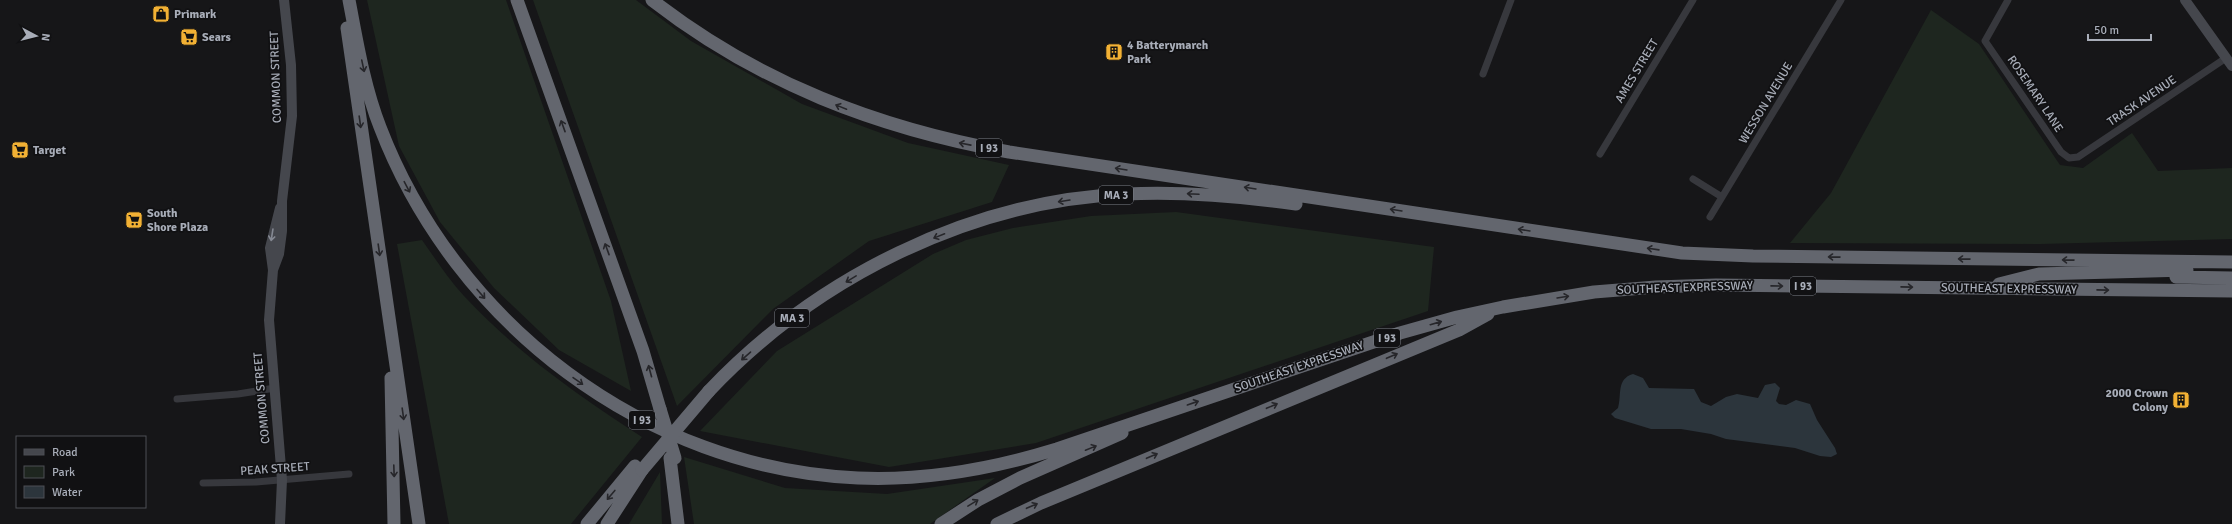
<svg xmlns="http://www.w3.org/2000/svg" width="2232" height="524" viewBox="0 0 2232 524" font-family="Signika,sans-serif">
  <rect width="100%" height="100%" fill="#161618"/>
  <path fill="#1e261f" d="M367,0H506L611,301L631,391L559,350L494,288L440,222L399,146Z
    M533,0H636L691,41L802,104L908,143L1009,165L992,202L869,241L773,309L677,406Z
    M1931,10L1979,44L2060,165L2083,168L2132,133L2158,171L2232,168V239L2041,244L1790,243L1831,193Z
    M1176,212L1434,247L1428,311L1036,443L889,467L700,431L777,351L933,254L966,240L1013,228L1091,216Z
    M422,240C435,258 448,279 464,296C516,352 579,396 642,437L571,524H449L397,244Z
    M684,457L785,488L887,494L995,478L930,524H694Z
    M660,472L662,524H629Z"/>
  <path fill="#2c353c" d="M1633,374L1643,378L1649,388L1694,389L1701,402L1711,406L1726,397L1737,394L1758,398L1765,385L1775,383L1780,388L1776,401L1779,404L1786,405L1796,400L1810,404L1817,420L1835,448L1837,454L1831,457L1820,456L1795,448L1726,439L1711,434L1681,429H1651L1615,418L1611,414L1618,408C1622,395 1616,379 1633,374Z"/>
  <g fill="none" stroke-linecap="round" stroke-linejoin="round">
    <path stroke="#37383d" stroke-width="7" d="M2008,0L1985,41L2061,152L2069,158L2078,157L2226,58
      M1483,74L1511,0
      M1600,154L1693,0
      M1693,179L1722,197
      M1710,217L1841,0
      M177,399L238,394L275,388
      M203,483L256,482L349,474"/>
    <path stroke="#45474d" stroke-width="10" d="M2185,0L2232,66
      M273,270L270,248L280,208
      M280,524L282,480L269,320L273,270L279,254L282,231V201L292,116L291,65L284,0"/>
    <path stroke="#63666e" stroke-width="13" d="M349,0C357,42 364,86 380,127C455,323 645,469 858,478C926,481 992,469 1057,449L1400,333L1457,317L1503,307L1594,292L1656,287L1716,285L2232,291
      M517,0L643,351L660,409
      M652,0C759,83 877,128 1009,152L1682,253L1753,256L2232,262
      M347,28L419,524
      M2176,277L2232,278
      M1999,284L2039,274L2187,270
      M391,378L394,524
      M709,391C816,278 969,201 1125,194C1182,191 1239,196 1296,204
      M670,458L678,524
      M587,524L635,466
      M607,524L642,470
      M941,524L978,500L1020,478L1122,433
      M997,524L1041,503L1459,330L1488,314"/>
    <path stroke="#63666e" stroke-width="13" d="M660,409L675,458
      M642,470L709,391"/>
  </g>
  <defs><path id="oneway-shaft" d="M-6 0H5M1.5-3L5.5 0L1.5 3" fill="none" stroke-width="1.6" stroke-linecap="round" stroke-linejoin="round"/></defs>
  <g stroke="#26262a">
    <use href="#oneway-shaft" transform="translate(363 66) rotate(78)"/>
    <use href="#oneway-shaft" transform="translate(841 107) rotate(-158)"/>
    <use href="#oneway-shaft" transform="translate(360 122) rotate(82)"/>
    <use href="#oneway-shaft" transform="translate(563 126) rotate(-110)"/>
    <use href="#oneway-shaft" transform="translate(965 144) rotate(-169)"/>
    <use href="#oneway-shaft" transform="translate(1121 169) rotate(-171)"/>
    <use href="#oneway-shaft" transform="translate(407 187) rotate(62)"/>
    <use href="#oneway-shaft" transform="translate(1250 188) rotate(-171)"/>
    <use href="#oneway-shaft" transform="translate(1193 194) rotate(-177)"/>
    <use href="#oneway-shaft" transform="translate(1064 201) rotate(171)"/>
    <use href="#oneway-shaft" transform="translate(1396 210) rotate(-171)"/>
    <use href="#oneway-shaft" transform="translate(1524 230) rotate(-171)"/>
    <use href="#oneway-shaft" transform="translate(939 236) rotate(158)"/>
    <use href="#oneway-shaft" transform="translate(607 249) rotate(-110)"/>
    <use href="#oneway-shaft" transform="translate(1653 249) rotate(-172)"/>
    <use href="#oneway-shaft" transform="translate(379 250) rotate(82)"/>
    <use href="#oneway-shaft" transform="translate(1834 257) rotate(-179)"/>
    <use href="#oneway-shaft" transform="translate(1964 259) rotate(-179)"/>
    <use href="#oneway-shaft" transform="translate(2068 260) rotate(-179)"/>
    <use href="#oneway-shaft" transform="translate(851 279) rotate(149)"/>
    <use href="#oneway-shaft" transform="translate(1777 286) rotate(1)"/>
    <use href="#oneway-shaft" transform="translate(1907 287) rotate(1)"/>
    <use href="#oneway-shaft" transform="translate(2103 290) rotate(1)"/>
    <use href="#oneway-shaft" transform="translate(481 294) rotate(49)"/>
    <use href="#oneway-shaft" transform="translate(1563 297) rotate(-9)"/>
    <use href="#oneway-shaft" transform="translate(1436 323) rotate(-16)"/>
    <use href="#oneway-shaft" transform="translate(746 356) rotate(139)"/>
    <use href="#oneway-shaft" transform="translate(1392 356) rotate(-23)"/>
    <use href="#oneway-shaft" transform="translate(650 371) rotate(-105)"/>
    <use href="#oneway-shaft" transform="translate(578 381) rotate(35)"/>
    <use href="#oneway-shaft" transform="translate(1193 403) rotate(-19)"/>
    <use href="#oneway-shaft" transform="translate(1272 406) rotate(-23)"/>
    <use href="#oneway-shaft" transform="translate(403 414) rotate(82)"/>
    <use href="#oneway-shaft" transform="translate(1091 448) rotate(-22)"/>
    <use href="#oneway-shaft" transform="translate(1152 456) rotate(-23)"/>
    <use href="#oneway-shaft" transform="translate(394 471) rotate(88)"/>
    <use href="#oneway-shaft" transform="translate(611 495) rotate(130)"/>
    <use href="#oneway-shaft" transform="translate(973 503) rotate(-31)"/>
    <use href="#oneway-shaft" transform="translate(1032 506) rotate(-23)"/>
  </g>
  <use stroke="#858993" href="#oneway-shaft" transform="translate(272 235) rotate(99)"/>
  <defs>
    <symbol id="shop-square" viewBox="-11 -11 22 22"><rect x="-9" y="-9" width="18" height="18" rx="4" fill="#f2b134" stroke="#111113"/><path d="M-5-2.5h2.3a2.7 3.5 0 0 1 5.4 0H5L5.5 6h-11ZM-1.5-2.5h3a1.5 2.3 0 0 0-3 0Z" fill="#111"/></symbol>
    <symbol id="supermarket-square" viewBox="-11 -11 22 22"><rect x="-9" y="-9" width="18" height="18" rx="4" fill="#f2b134" stroke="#111113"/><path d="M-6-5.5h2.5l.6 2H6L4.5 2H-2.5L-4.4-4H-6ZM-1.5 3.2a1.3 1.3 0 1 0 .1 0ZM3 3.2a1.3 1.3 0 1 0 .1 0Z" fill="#111"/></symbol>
    <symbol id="building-square" viewBox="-11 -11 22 22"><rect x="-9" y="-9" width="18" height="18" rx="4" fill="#f2b134" stroke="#111113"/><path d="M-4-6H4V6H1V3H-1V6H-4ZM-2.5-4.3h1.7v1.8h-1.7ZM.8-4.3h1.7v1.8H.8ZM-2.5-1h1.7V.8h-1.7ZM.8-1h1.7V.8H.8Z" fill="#111"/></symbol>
  </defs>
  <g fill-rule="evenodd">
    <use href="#shop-square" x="151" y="4" width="20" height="20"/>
    <use href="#supermarket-square" x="179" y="27" width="20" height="20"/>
    <use href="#building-square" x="1104" y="42" width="20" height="20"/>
    <use href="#supermarket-square" x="10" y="140" width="20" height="20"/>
    <use href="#supermarket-square" x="124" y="210" width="20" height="20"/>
    <use href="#building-square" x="2171" y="390" width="20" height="20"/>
  </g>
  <g text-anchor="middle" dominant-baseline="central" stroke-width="3.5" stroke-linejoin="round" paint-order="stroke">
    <g fill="#111113" stroke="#7b7e86" stroke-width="1">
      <rect x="976" y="139" width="26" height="18" rx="3"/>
      <rect x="1099" y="186" width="34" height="18" rx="3"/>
      <rect x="1790" y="277" width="26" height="18" rx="3"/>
      <rect x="775" y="309" width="34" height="18" rx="3"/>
      <rect x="1374" y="329" width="26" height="18" rx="3"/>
      <rect x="629" y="411" width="26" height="18" rx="3"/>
    </g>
    <g font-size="11" font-weight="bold" fill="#a8adb8">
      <text x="989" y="148">I 93</text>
      <text x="1116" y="195">MA 3</text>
      <text x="1803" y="286">I 93</text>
      <text x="792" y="318">MA 3</text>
      <text x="1387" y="338">I 93</text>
      <text x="642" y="420">I 93</text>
    </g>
    <g font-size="12" font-weight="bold" fill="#a8adb8" stroke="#111113" text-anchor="start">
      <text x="174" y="14">Primark</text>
      <text x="202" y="37">Sears</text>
      <text x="1127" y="45">4 Batterymarch<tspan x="1127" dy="14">Park</tspan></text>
      <text x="33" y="150">Target</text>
      <text x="147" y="213">South<tspan x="147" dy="14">Shore Plaza</tspan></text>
      <text x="2168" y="393" text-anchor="end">2000 Crown<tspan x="2168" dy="14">Colony</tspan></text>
    </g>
    <g font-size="12" fill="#a8adb8" stroke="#111113">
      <text transform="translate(1637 71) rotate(-59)">AMES STREET</text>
      <text transform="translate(276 77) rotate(-92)">COMMON STREET</text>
      <text transform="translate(2035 94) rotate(56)">ROSEMARY LANE</text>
      <text transform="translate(2142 101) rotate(-34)">TRASK AVENUE</text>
      <text transform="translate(1766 103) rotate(-59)">WESSON AVENUE</text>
      <text transform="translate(1685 288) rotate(-2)">SOUTHEAST EXPRESSWAY</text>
      <text transform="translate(2009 289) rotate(1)">SOUTHEAST EXPRESSWAY</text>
      <text transform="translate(1299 367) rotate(-19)">SOUTHEAST EXPRESSWAY</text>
      <text transform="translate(262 398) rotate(-95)">COMMON STREET</text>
      <text transform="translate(275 469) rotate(-4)">PEAK STREET</text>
    </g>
  </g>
  <rect x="16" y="436" width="130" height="72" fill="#111113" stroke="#4d4f55"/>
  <rect x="24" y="449" width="20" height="6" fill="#45474d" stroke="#4d4f55"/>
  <text x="52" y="456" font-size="12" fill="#a8adb8">Road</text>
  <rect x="24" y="466" width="20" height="12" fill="#1e261f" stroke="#4d4f55"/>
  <text x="52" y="476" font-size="12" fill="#a8adb8">Park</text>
  <rect x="24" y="486" width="20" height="12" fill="#2c353c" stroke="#4d4f55"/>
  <text x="52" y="496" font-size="12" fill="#a8adb8">Water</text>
  <g transform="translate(36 36) rotate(97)" stroke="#111113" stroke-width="3" paint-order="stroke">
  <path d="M0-3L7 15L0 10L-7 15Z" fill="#a8adb8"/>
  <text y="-6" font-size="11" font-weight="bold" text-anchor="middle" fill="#a8adb8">N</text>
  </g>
  <path d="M2088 34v6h63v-6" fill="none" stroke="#a8adb8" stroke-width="2"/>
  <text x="2094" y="34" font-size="12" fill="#a8adb8" stroke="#111113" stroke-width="3" paint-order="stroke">50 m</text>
</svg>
